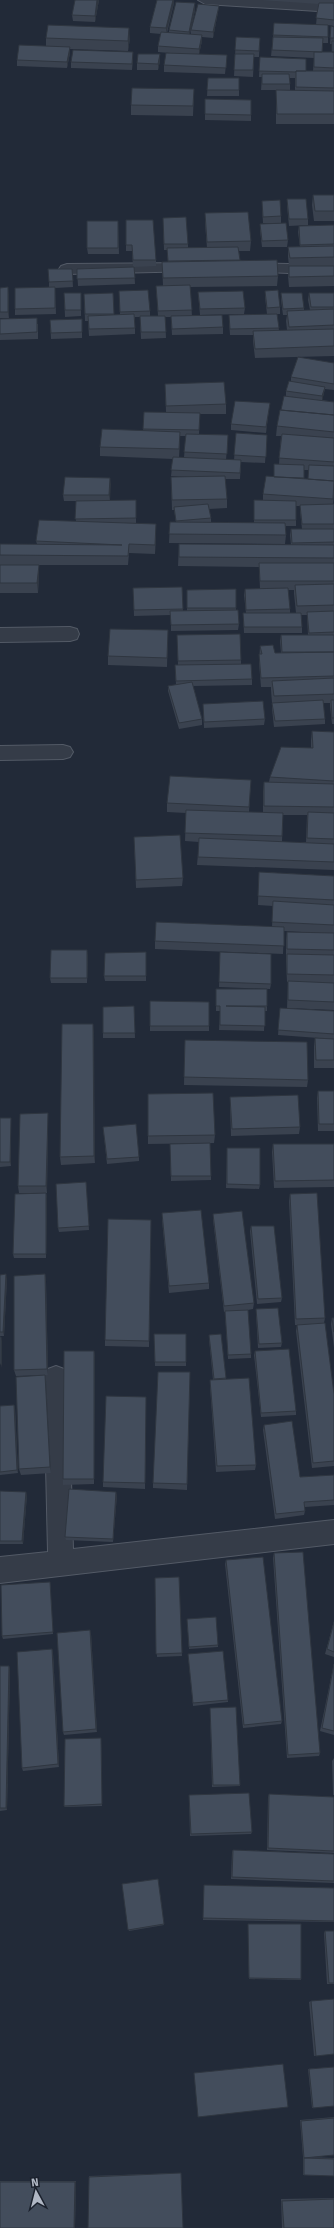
<svg xmlns="http://www.w3.org/2000/svg" width="334" height="2228" viewBox="0 0 334 2228" font-family="'Fira Sans',sans-serif">
  <rect width="100%" height="100%" fill="#222a38"/>
  <g fill="none" stroke-linecap="round" stroke-linejoin="round">
    <defs>
      <path id="minor" d="M198,0H271L334,4V12L205,4Z
        M193,263L199,265L201,268L199,271L67,274L61,272L59,269L61,266L67,264Z
        M247,263L334,265V275L241,271L239,268L241,265Z
        M70,627L77,629L79,634L77,639L70,641L0,642V628Z
        M63,745L70,747L73,752L70,757L63,759L0,760V746Z
        M56,1366L64,1369L68,1377L73,1549L334,1520V1544L0,1583V1557L48,1552L44,1377L48,1369Z"/>
    </defs>
    <use href="#minor" stroke="#535a66" stroke-width="2"/>
    <use href="#minor" fill="#353c48" fill-rule="evenodd"/>
  </g>
  <path fill="#3a424f" fill-rule="evenodd" d="M99,0L95,22L73,21L72,15Z
    M157,0H174V3L167,33H169V30L195,10L190,34H191V30L219,6L218,12L213,38L202,37V41L199,54L227,55L225,74L164,72V65L170,53L158,52V46L161,34L150,33V27Z
    M261,0H334V26L328,25V43H323L322,52H332V44H330L331,26L334,27V124H276V90L295,91V78H290V90H261L262,77H259L260,57L306,71H313L314,58L271,56L273,37L274,23L316,25L318,4Z
    M236,37L260,38L259,57H254L253,77L234,76Z
    M46,38H130L128,51L70,49V53L67,68L17,66V60L46,46Z
    M133,58L132,70L71,68V62Z
    M160,61L158,70H137V63Z
    M208,78L239,90V96H207Z
    M194,89L193,116L131,115V105Z
    M205,99L251,100V121L205,120Z
    M313,195H334V221H314L312,205Z
    M287,199L308,219V225L289,226L287,206Z
    M262,201L281,216V223H263L262,207Z
    M205,213L251,241L250,251H239L240,260L278,276L277,286L190,287L192,316L223,327V334L172,335L171,317H165L166,338L141,339L140,317H135V334L89,336L88,321H85L84,294L113,293L114,315H120L119,291L150,311V316H158L156,286H163L162,262H168L167,250H164L163,218L188,244V248H207L205,223Z
    M126,220L156,260V266L133,267L132,251H126Z
    M118,221L119,254H88L87,248Z
    M260,224L288,240L287,247H262L260,230Z
    M334,225V286L289,287L288,276L289,266L288,257V247H300L298,232L299,226Z
    M134,267L135,284L78,286L77,269Z
    M72,269L73,287L55,288L56,314L15,315V309L49,287V282Z
    M8,287L9,318H0V288Z
    M265,291L280,307V314H277L279,331L287,330L286,321L287,315H283L281,300V293L304,308V310H310L308,300L309,293H334V356L255,358L253,341V335H230L229,321V315L267,314L265,297Z
    M198,292L245,308L244,314L200,315Z
    M64,293H81V316L65,317Z
    M0,319L38,324V339L0,340Z
    M82,319V338L51,339L50,320Z
    M334,363V390L325,389L322,400L334,402V494L333,504H334V724H332L330,706V703H323L325,719V724L274,727L272,709V703L271,690V687H261L259,663L260,646L275,653H281L280,641L281,635H308L307,615H301L302,627V633H244L243,613H246L244,595L245,589H260L259,567L178,566L179,544L291,545L290,535L291,529H302L300,511V506H296V526H286V535L285,544L169,543L170,522H176L174,510H172L171,477H191L171,476L173,459L100,456V447L143,431L144,412H166L165,384L226,404V414H200L199,434L228,435L226,460H234L236,433L267,435L265,463L241,462L240,479H225L227,499V508L209,509L211,518V523H254V500H263V494L274,477L279,464L281,436H276L277,426L281,410L286,396V391L291,382V377ZM180,436H186L184,457H179ZM304,470H309L308,479H304ZM288,590H294V594L296,613H290V609Z
    M269,409L266,433L231,430V424Z
    M110,478V500H136V523L156,533L155,554L129,553L128,565H39V574L38,593H0V544H37L36,541L76,521V501H64L63,495Z
    M182,587L183,611H187V590L236,589V610L239,624L238,630L171,631V615L134,616L133,588Z
    M168,630L167,667L108,665V656Z
    M177,635L241,660V664L252,679V685L193,686L202,719V725L179,729L168,691V686L176,685L175,665H178Z
    M203,704L265,719L264,725L204,728Z
    M312,731L334,732V870L197,865L199,842L185,841L186,813L167,812V803L251,780L249,812H263V791L264,782H269L270,777L311,748V740ZM283,815H307L306,842H282Z
    M134,837L183,878L182,886L136,888Z
    M259,872L334,876V1010L287,1008L288,982H287L286,962V940L287,932L319,933L284,931L283,954L155,949V941L272,927L273,906L258,905Z
    M146,952V981H105L104,976Z
    M220,952L271,984L270,989L219,987Z
    M88,955L87,983H51L50,978Z
    M216,989L267,1006V1011H265L264,1031L219,1030L220,1011H216Z
    M150,1001L209,1002V1031H150Z
    M134,1006L135,1038H103V1033Z
    M280,1008L334,1011V1068H314V1046L315,1038L332,1039L278,1035Z
    M93,1024L95,1163L61,1165L60,1157Z
    M185,1040L308,1080L307,1087L184,1085Z
    M318,1091H334V1131H318L317,1098Z
    M148,1094L215,1135L214,1143L148,1144Z
    M230,1097L300,1127L299,1134L231,1136L230,1105Z
    M0,1118L11,1123V1166L0,1167Z
    M48,1120L47,1193H19L18,1186Z
    M103,1127L139,1157V1161L107,1164Z
    M170,1144L211,1176V1180L171,1181Z
    M273,1144H334V1187L274,1188L272,1152Z
    M227,1148L260,1185L259,1189L226,1188Z
    M86,1182L89,1230L59,1232L58,1228Z
    M46,1193L47,1198L46,1258H14L13,1254Z
    M290,1194L325,1318L324,1323L334,1394V1466L312,1468L296,1331L297,1325H295L289,1201Z
    M162,1213L209,1283V1289L169,1293L162,1220Z
    M213,1214L254,1303L253,1309L242,1311L251,1354V1358L228,1359L225,1312H224L213,1220Z
    M251,1226L282,1298L281,1302L257,1304L250,1231Z
    M151,1227L149,1347L105,1346V1340Z
    M45,1274L46,1281L48,1375L16,1376L14,1370Z
    M0,1275L7,1279L4,1336H0Z
    M256,1309L282,1343L281,1347L258,1348L256,1313Z
    M332,1318H334V1348L331,1324Z
    M154,1334H186V1366H155Z
    M221,1334L226,1379L256,1465L255,1470L216,1472L210,1386V1380H213L209,1339V1335Z
    M94,1351L95,1357L94,1484L63,1485V1479Z
    M255,1351L296,1411V1415L261,1417L254,1355Z
    M190,1372L187,1490L153,1488V1483Z
    M45,1375L46,1381L51,1473L21,1475L19,1469Z
    M146,1397L145,1489L103,1487V1482Z
    M14,1405L15,1408L18,1473L0,1475V1406Z
    M264,1425L300,1477L334,1475V1505L305,1507V1511L304,1515L275,1519L263,1430Z
    M0,1491L27,1495L23,1544H0Z
    M117,1495L113,1542L66,1540L65,1537Z
    M274,1553L320,1753L319,1756L287,1758L273,1558Z
    M226,1560L282,1721L281,1724L243,1728L225,1564Z
    M179,1577L182,1656L157,1657L155,1578Z
    M50,1582L53,1634L3,1639L2,1636Z
    M187,1619L218,1645V1647L189,1649Z
    M334,1621V1657L325,1654Z
    M91,1634L97,1732L64,1735L63,1732Z
    M52,1649L53,1653L59,1767L23,1771L22,1768Z
    M188,1654L228,1700V1702L193,1706Z
    M334,1664V1735L320,1731L333,1668Z
    M0,1666H9L10,1670L7,1810L0,1811Z
    M210,1708L240,1785V1786L212,1787Z
    M101,1738L102,1806L65,1807L64,1806Z
    M334,1758V1795H333L332,1761Z
    M269,1794L334,1797V1853L267,1850L268,1797Z
    M189,1795L252,1832L251,1834L190,1836Z
    M233,1850L334,1854V1883L231,1879L232,1852Z
    M158,1879L164,1925L129,1931L122,1884Z
    M204,1885L334,1888V1922L203,1920Z
    M248,1924L301,1979V1980L249,1979L248,1925Z
    M325,1931H334V1984H327L324,1933Z
    M311,2001L334,2054L314,2056L309,2002Z
    M334,2067L313,2108H312L308,2069Z
    M334,2117V2155L309,2157L334,2158V2176L304,2175H303V2157L300,2120Z
    M181,2173L183,2228L89,2177V2176Z
    M0,2181H76L75,2228H0Z
    M334,2198V2228H282L281,2199Z"/>
  <path fill="#2f3640" d="M97,0H99L95,22V16Z
    M173,0H174V3L166,34V28Z
    M195,3V10L189,38V32Z
    M219,6L218,12L213,38V32Z
    M129,28L130,38L128,51V41Z
    M202,35V41L199,55V49Z
    M70,47V53L67,68V62Z
    M133,52V58L132,70V64Z
    M160,54V61L158,70V64Z
    M8,287L9,294V318L8,312Z
    M325,387L324,393L322,402V396Z
    M270,403L269,409L266,433V427Z
    M180,432V441L179,459V449Z
    M110,478L111,484L110,501L109,495Z
    M156,524V533L155,554V545Z
    M39,565V574L38,593L37,583Z
    M87,950L88,955L87,983Z
    M93,1024L94,1032L95,1163L94,1156Z
    M48,1113V1120L47,1193L46,1186Z
    M11,1118V1166L10,1162Z
    M46,1193L47,1198L46,1258Z
    M6,1274L7,1279L4,1336L3,1332Z
    M45,1274L46,1281L48,1375L47,1369Z
    M1,1337L2,1341V1368L1,1364Z
    M94,1351L95,1357L94,1484Z
    M45,1375L46,1381L51,1473L50,1467Z
    M14,1405L15,1408L18,1473L17,1470Z
    M26,1492L27,1495L23,1544L22,1541Z
    M116,1492L117,1495L113,1542V1539Z
    M90,1630L91,1634L97,1732L96,1729Z
    M52,1649L53,1653L59,1767L58,1764Z
    M9,1666L10,1670L7,1810L6,1808Z
    M76,2181L75,2228H74L75,2182Z"/>
  <path fill="#434d5c" stroke="#2f3640" d="M75,0H97L95,16L72,15Z
    M157,0H173L166,28L150,27Z
    M176,2L195,3L189,32L169,30Z
    M319,3H334V20L316,18Z
    M198,4L219,6L213,32L191,30Z
    M274,23L328,25V37L273,35Z
    M48,25L129,28L128,41L46,38Z
    M331,26L334,27V38H330Z
    M161,32L202,35L199,49L158,46Z
    M236,37L260,38L259,51L235,50Z
    M273,37L323,38L322,52L272,50Z
    M332,41H334V52H332Z
    M19,45L70,47L67,62L17,60Z
    M73,50L133,52L132,64L71,62Z
    M314,52H334V68L314,67Z
    M166,53L227,55L226,68L164,65Z
    M138,54H160L158,64L137,63Z
    M235,54H254L253,70H234Z
    M260,57L306,59V71H296V72L259,71Z
    M296,71H334V88L296,87Z
    M262,74H289L290,84H262Z
    M208,78H239V90H207Z
    M132,88L194,89L193,106L131,105Z
    M276,90L334,91V114H277Z
    M205,99L251,100V115L205,114Z
    M313,195H334V211H315Z
    M287,199H306L308,219H289Z
    M280,200L281,216L263,217L262,201Z
    M248,212L251,241L207,242L205,213Z
    M186,217L188,244H164L163,218Z
    M126,220H153L156,260H133L132,245H126Z
    M87,221H118V248H87Z
    M286,223L288,240L262,241L260,224Z
    M334,225V244L300,245L299,226Z
    M334,246V257L290,258L288,247Z
    M238,247L240,260L168,261L167,248Z
    M277,260L278,276L163,278L162,262Z
    M289,266H334V276L289,277Z
    M134,267L135,278L77,279V269Z
    M48,269H72L73,281L49,282Z
    M190,285L192,310L158,311L156,286Z
    M8,287V312H0V288Z
    M55,287V308L15,309V288Z
    M148,290L150,311L120,312L119,291Z
    M278,290L280,307L267,308L265,291Z
    M243,291L245,308L200,309L198,292Z
    M64,293H81V310H65Z
    M113,293L114,314H85L84,294Z
    M281,293H302L304,308L283,309Z
    M309,293H334V307H311Z
    M334,309V325L289,327L287,311Z
    M134,314L135,328L89,329L88,316Z
    M277,314L279,328L230,329L229,315Z
    M222,315L223,327L172,329L171,316Z
    M140,316H165L166,332H141Z
    M37,318V332L0,334V319Z
    M82,319V332L51,333L50,320Z
    M334,329V346L255,349L253,331Z
    M298,357L334,363V384L291,377Z
    M289,381L325,387L322,396L286,391Z
    M224,382L226,404L166,406L165,384Z
    M284,396L334,402V415L281,410Z
    M235,401L270,403L266,427L231,424Z
    M280,410L334,415V432L277,426Z
    M144,412L200,413L199,430L143,429Z
    M102,429L180,432L179,449L100,447Z
    M236,433L267,435L266,457L234,455Z
    M186,434L228,435L227,454L184,452Z
    M282,434L334,438V462L279,458Z
    M173,457L241,460L240,473L171,470Z
    M274,464L304,465V478L274,477Z
    M309,465L334,466V481L308,479Z
    M225,476L227,499L172,500L171,477Z
    M266,476L334,481L333,499L263,494Z
    M65,477L110,478L109,495H63Z
    M136,500V518L75,519L76,501Z
    M254,500L296,501V520H254Z
    M208,504L211,518L176,521L174,507Z
    M334,504V524H302L300,505Z
    M39,520L156,524L155,545L129,544L128,556L0,555V544L122,545L36,541Z
    M170,522L285,523L286,535L169,534Z
    M291,529H334V542L292,543Z
    M179,544L334,545V558L179,557Z
    M259,563H334V581H260Z
    M0,565H39L37,583H0Z
    M334,584V605L297,606L295,585Z
    M182,587L183,609L134,610L133,588Z
    M288,588L290,609L246,610L245,589Z
    M236,589V608H187V590Z
    M238,610L239,624L171,625L170,611Z
    M334,611V632L309,633L307,612Z
    M243,613H301L302,627H244Z
    M110,629L168,630L167,658L108,656Z
    M240,634L241,660L178,661L177,635Z
    M281,635H334V652H282Z
    M273,645L275,653L334,652V676L261,678L259,654H262L260,646Z
    M251,664L252,679L176,681L175,665Z
    M334,678V694L274,696L272,681Z
    M192,682L202,719L179,723L168,686Z
    M323,700L325,719L275,721L272,703Z
    M331,700H334V718H332Z
    M263,701L265,719L204,722L203,704Z
    M312,731L334,732V781L270,777L281,747L313,748Z
    M170,776L251,780L249,807L167,803Z
    M264,782L334,784V807L264,806Z
    M186,810L283,813L282,836L185,833Z
    M308,812L334,813V839L307,838Z
    M180,835L183,878L136,880L134,837Z
    M199,838L334,844V862L198,857Z
    M259,872L334,876V900L258,896Z
    M273,901L334,905V925L272,922Z
    M156,922L284,927V946L155,941Z
    M287,932L334,933V950L287,949Z
    M51,950H87V978H50Z
    M146,952V976H104L105,953Z
    M220,952L271,954V984L219,982Z
    M287,954L334,955V975L287,974Z
    M288,981L334,983V1002L288,1000Z
    M216,989H267V1006H226L265,1007V1026L220,1025V1006H216Z
    M150,1001L209,1002V1026H150Z
    M134,1006L135,1033H103V1007Z
    M280,1008L334,1011V1034L278,1030Z
    M62,1024H93L94,1156L60,1157Z
    M315,1038L334,1039V1060H316Z
    M185,1040L307,1042L308,1080L184,1077Z
    M318,1091H334V1124H319Z
    M213,1093L215,1135L148,1136V1094Z
    M298,1095L300,1127L232,1129L230,1097Z
    M48,1113L46,1186H18L20,1114Z
    M0,1118H11L10,1162H0Z
    M136,1124L139,1157L107,1159L103,1127Z
    M210,1143L211,1176H171L170,1144Z
    M273,1144H334V1180L275,1181Z
    M227,1148H260V1185L227,1184Z
    M86,1182L89,1226L58,1228L56,1184Z
    M46,1193V1254H13L15,1194Z
    M317,1193L325,1318L296,1319L290,1194Z
    M201,1210L209,1283L169,1286L162,1213Z
    M242,1211L254,1303L224,1306L213,1214Z
    M108,1219L151,1220L149,1341L105,1340Z
    M251,1226H274L282,1298L258,1299Z
    M6,1274L3,1332H0V1275Z
    M45,1274L47,1369L14,1370V1276Z
    M278,1308L282,1343L259,1344L256,1309Z
    M248,1310L251,1354L228,1355L225,1311Z
    M332,1318H334V1332Z
    M325,1323L334,1394V1461L313,1463L297,1325Z
    M154,1334H186V1362H155Z
    M221,1334L226,1378L214,1379L209,1335Z
    M0,1337H1V1364H0Z
    M289,1349L296,1411L261,1413L255,1351Z
    M64,1351H94V1479H63Z
    M158,1372H190L187,1484L153,1483Z
    M45,1375L50,1467L19,1469L16,1377Z
    M249,1378L256,1465L217,1466L210,1380Z
    M106,1396L146,1397L145,1483L103,1482Z
    M14,1405L17,1470L0,1472V1406Z
    M292,1421L300,1477L334,1475V1500L304,1502L305,1511L276,1514L264,1425Z
    M69,1489L116,1492L113,1539L65,1537Z
    M0,1491L26,1492L22,1541H0Z
    M303,1552L320,1753L288,1755L274,1553Z
    M263,1557L282,1721L244,1725L226,1560Z
    M179,1577L182,1653L156,1654L155,1578Z
    M50,1582L53,1632L2,1636L1,1585Z
    M216,1617L218,1645L189,1647L187,1619Z
    M334,1622V1652L327,1649Z
    M90,1630L96,1729L63,1732L57,1633Z
    M52,1649L58,1764L22,1768L17,1652Z
    M223,1651L228,1700L193,1703L188,1654Z
    M334,1664V1731L322,1728Z
    M0,1666H9L6,1808H0Z
    M236,1707L240,1785H213L210,1708Z
    M101,1738L102,1804L64,1806L65,1739Z
    M249,1793L252,1832L191,1834L189,1795Z
    M269,1794L334,1797V1851L268,1848Z
    M233,1850L334,1854V1881L232,1877Z
    M158,1879L164,1924L128,1930L122,1884Z
    M204,1885L334,1888V1921L203,1918Z
    M248,1924H301V1979L249,1978Z
    M325,1931H334V1983H329Z
    M334,1999V2054L316,2056L311,2001Z
    M283,2064L288,2107L198,2117L194,2073Z
    M334,2067V2106L313,2108L309,2069Z
    M334,2118V2155L304,2158L301,2121Z
    M304,2158L334,2159V2176L304,2175Z
    M181,2173L183,2228H88L89,2177Z
    M0,2182H75L74,2228H0Z
    M334,2199V2228H284L282,2201Z"/>
  <g transform="translate(36 2192) rotate(353)" stroke="#1b212d" stroke-width="3" paint-order="stroke">
  <path d="M0-3L7 15L0 10L-7 15Z" fill="#b0b7c4"/>
  <text y="-6" font-size="11" font-weight="bold" text-anchor="middle" fill="#b0b7c4">N</text>
  </g>
</svg>
